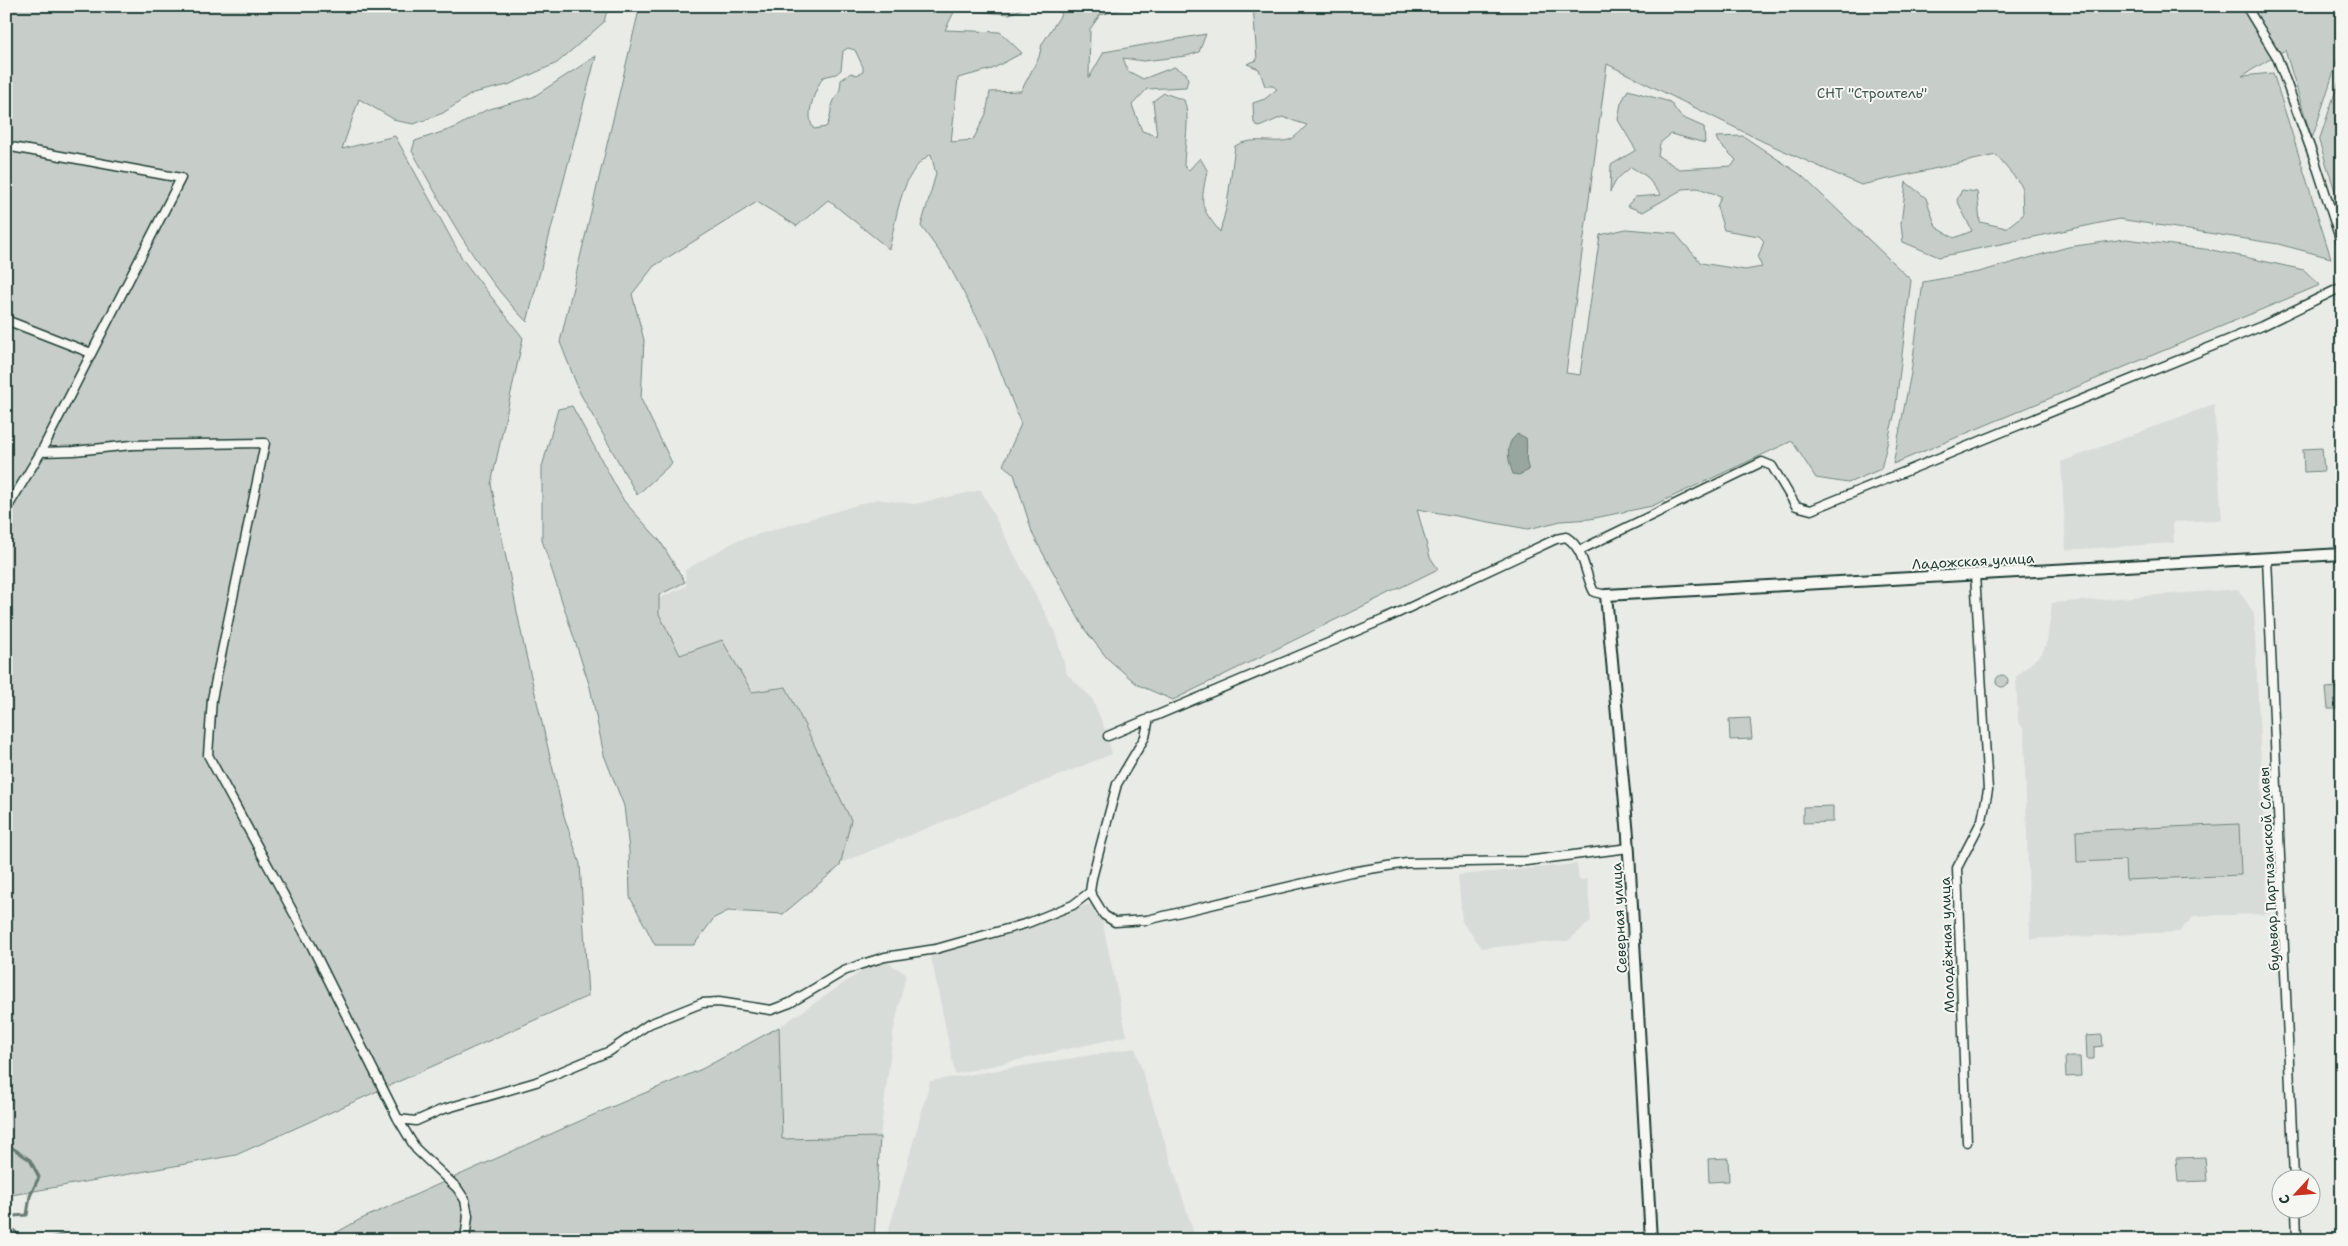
<svg xmlns="http://www.w3.org/2000/svg" width="2348" height="1246" viewBox="0 0 2348 1246" font-family="'Shantell Sans',sans-serif">
  <rect width="100%" height="100%" fill="#e9ebe7"/>
  <filter id="ink" filterUnits="userSpaceOnUse"><feTurbulence type="fractalNoise" baseFrequency=".02" numOctaves="2"/><feDisplacementMap in="SourceGraphic" scale="10" xChannelSelector="R" yChannelSelector="G"/><feConvolveMatrix kernelMatrix="1 2 1 2 8 2 1 2 1" color-interpolation-filters="sRGB"/></filter>
  <g filter="url(#ink)">
    <path fill="#d8dcd8" d="M2214,404L2222,520L2173,522L2174,543L2066,550L2061,462Z
      M981,490L1055,632L1067,674L1092,698L1105,729L1112,754L828,868L707,646L670,659L645,605L686,586L685,570L736,541L877,499L914,504Z
      M2238,589L2254,613L2268,914L2194,916L2179,932L2030,939L2024,730L2018,721L2016,677L2042,653L2047,641L2052,603Z
      M1577,864L1579,880L1587,879L1591,921L1568,941L1482,948L1462,922L1458,875Z
      M1098,902L1127,1036L955,1074L929,947Z
      M881,958L906,974L893,1034L880,1137L782,1139L779,1027Z
      M1135,1048L1196,1240H886L930,1081Z"/>
    <path fill="#c7cec9" stroke="#73867e" fill-rule="evenodd" d="M6,6H608L604,22L557,63L508,85L473,93L443,113L414,124L397,121L359,99L342,149L395,136L463,260L523,338L491,484L525,651L564,816L580,864L588,996L236,1155L6,1196Z
      M640,6H1028L1010,14L955,10L945,30L1000,32L1022,53L992,69L958,78L951,142L973,140L986,114L990,92L1021,91L1039,57L1042,44L1062,13L1046,6H1135L1100,15L1090,29L1089,78L1104,52L1206,34L1199,52L1186,56L1143,61L1123,58L1128,71L1143,79L1174,67L1186,73L1188,79L1186,87L1147,89L1132,105L1142,131L1157,136L1153,101L1164,93L1184,100C1191,116 1184,148 1184,166L1189,170L1200,158L1207,170C1201,205 1198,204 1220,232L1227,205L1235,146C1252,136 1271,144 1289,140C1295,138 1302,130 1307,125L1282,117L1259,127L1254,123L1253,103L1265,99L1277,89L1273,86H1265L1259,69L1247,64L1257,60L1253,6H2342V46L2312,139L2285,50L2242,76L2273,73L2331,258L2278,244L2119,219L1939,257L1903,242L1901,224L1906,182L1926,198L1936,227L1954,238L1972,231L1957,200L1962,190L1977,192L1980,222L2006,228L2023,215L2022,186L1996,155L1861,185L1764,142L1607,64L1566,373L1580,375L1600,235L1626,229L1675,233L1701,263L1745,270L1762,267L1758,258L1764,241L1759,236L1724,230L1717,207L1721,196L1698,188L1683,189L1643,212L1627,206L1635,197L1661,195L1646,176L1631,167L1617,179L1610,192L1611,165L1636,150L1618,120L1621,103L1628,90L1670,102L1681,117L1704,127L1705,143L1671,134L1660,143L1658,156L1679,169L1732,166L1736,160L1718,142L1716,137L1743,136L1801,175L1911,280L1895,412L1881,469L1848,483L1816,478L1792,441L1652,506L1590,519L1561,521L1528,529L1417,509L1430,557L1438,569L1173,700L1138,685L1107,658L1085,630L1033,535L1014,474L1003,465L1021,424L987,336L947,262L921,226L936,174L931,154C900,172 897,218 889,249L828,200L797,226L757,202L654,266L632,294L644,340L641,399L672,463L637,495L580,393L560,342ZM848,48L855,50L863,67V72L857,75L851,73L841,80C840,96 838,91 833,103C830,111 831,119 826,127L814,129C804,116 815,90 823,77L836,74L841,70L843,51Z
      M596,56L527,322C478,273 446,211 412,151L415,141L454,128L486,110L533,97Z
      M2342,72V213L2319,141Z
      M2126,239L2212,250L2304,270L2320,285L1893,464L1911,373L1923,282L1979,272L2068,247Z
      M572,406L624,501L660,541L685,582L659,595V614L680,655L722,640L752,692L786,687L851,820L840,866L783,914L728,911L714,918L694,945H655L630,897L629,850L624,806L604,755L590,687L542,540V467L558,409Z
      M2322,448L2324,471L2304,472L2303,449Z
      M1996 681a6 6 0 1 1 12 0a6 6 0 1 1-12 0Z
      M2337,687L2338,709H2328L2326,688Z
      M1750,718L1752,739L1730,740L1729,719Z
      M1833,806V822L1803,823V807Z
      M2239,824L2241,875L2126,880L2125,860L2077,862L2076,831Z
      M779,1027L782,1139L880,1137L874,1240H323L359,1220L609,1108L702,1069Z
      M2102,1035L2103,1046L2094,1047V1059H2087L2086,1036Z
      M2065,1057H2080L2081,1076L2066,1077Z
      M2205,1157L2207,1181L2178,1182L2176,1158Z
      M1728,1158L1729,1181L1709,1182L1708,1159Z"/>
    <path fill="#99a6a0" stroke="#687c75" d="M1518,434L1526,438C1528,449 1524,459 1529,470L1519,475L1513,474C1508,460 1504,443 1518,434Z"/>
    <g fill="none" stroke-linecap="round" stroke-linejoin="round">
      <path stroke="#687c75" stroke-width="3" d="M6,1136L11,1147L30,1160L39,1177L30,1196L27,1215L13,1216L8,1225L24,1240
        M44,1240L62,1235L67,1240
        M92,1240C100,1236 106,1233 113,1240"/>
      <defs>
        <path id="minor" d="M2246,6L2277,57L2315,161L2342,245
          M6,146L181,178L41,452L6,510
          M6,320L91,353
          M41,452L74,451L132,445L265,443L212,699L208,755L311,945L398,1119L416,1149L457,1188L465,1200L468,1216L465,1240
          M1580,550L1762,462L1772,466L1796,506L1811,510L2262,326L2342,287
          M2267,558L2294,1178
          M1149,718L1145,737L1117,784L1092,878L1090,892L1104,915L1115,922L1147,920L1351,872L1407,863L1526,861L1629,848
          M1108,736L1385,619L1556,539L1566,537C1585,549 1584,573 1594,592L1606,595
          M398,1119L416,1121L441,1110L536,1082L610,1051L649,1024L702,1003L719,1002L771,1010L790,1003L844,971L859,965L885,957L936,949L1028,923L1073,905L1090,892
          M1967,1142L1957,868L1982,820L1988,790L1975,574
          M2296,1208L2297,1240"/>
        <path id="tertiary" d="M1651,1240L1628,836L1606,595L2342,554"/>
      </defs>
      <use href="#minor" stroke="#1f3d34" stroke-width="11"/>
      <use href="#tertiary" stroke="#1f3d34" stroke-width="14"/>
      <use href="#minor" stroke="#f6f6f2" stroke-width="8"/>
      <use href="#tertiary" stroke="#f6f6f2" stroke-width="10"/>
    </g>
  </g>
  <g text-anchor="middle" dominant-baseline="central" stroke-width="4" stroke-linejoin="round" paint-order="stroke">
    <g font-size="14" fill="#415a52" stroke="#f6f6f2">
      <text x="1872" y="93">СНТ "Строитель"</text>
    </g>
    <g font-size="14" fill="#1f3d34" stroke="#f6f6f2">
      <text transform="translate(1973 561) rotate(-3)">Ладожская улица</text>
      <text transform="translate(2269 869) rotate(-93)">бульвар Партизанской Славы</text>
      <text transform="translate(1619 918) rotate(-93)">Северная улица</text>
      <text transform="translate(1947 945) rotate(-92)">Молодёжная улица</text>
    </g>
  </g>
  <rect width="2348" height="1246" fill="none" stroke="#f6f6f2" stroke-width="25"/>
  <rect x="12" y="12" width="2323" height="1221" fill="none" stroke="#1f3d34" stroke-width="2" filter="url(#ink)"/>
  <g transform="translate(2296 1194) rotate(244)"><circle r="24" fill="#f6f6f2" stroke="#a0aca6"/>
  <path d="M0-4L9 19L0 12L-9 19Z" fill="#c8321e"/>
  <text y="-8" font-size="14" font-weight="bold" text-anchor="middle" fill="#1f3d34">С</text>
  </g>
</svg>
